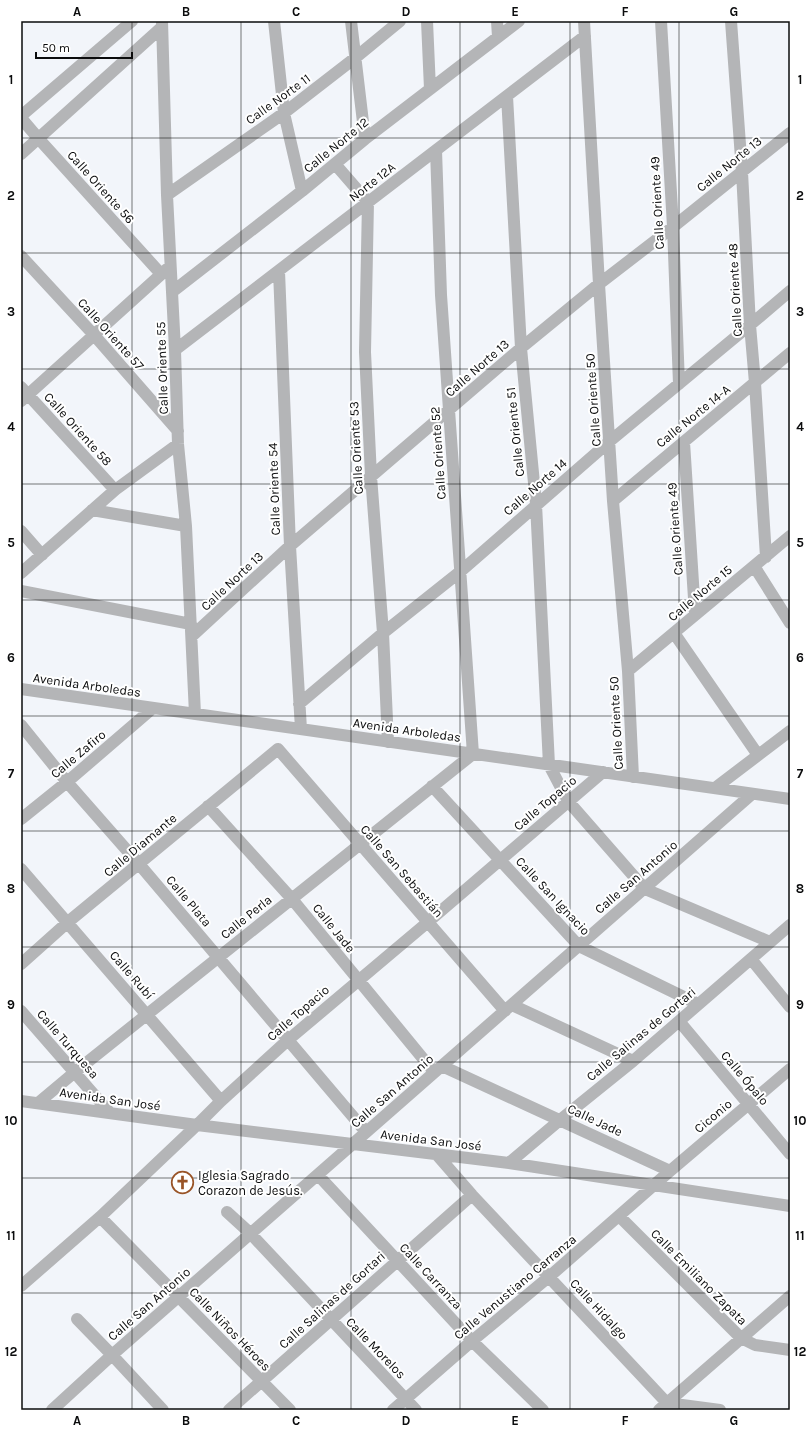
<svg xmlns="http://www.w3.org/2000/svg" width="811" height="1431" viewBox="0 0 811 1431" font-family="Karla,sans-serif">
  <rect width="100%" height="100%" fill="#f2f5fa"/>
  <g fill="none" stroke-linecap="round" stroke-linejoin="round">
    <path stroke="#b4b5b7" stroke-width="12" d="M162,21L167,195L175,350L178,444L186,526L195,714
      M274,21L284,113L302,191
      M351,21L365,139
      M427,21L430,89
      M497,21L498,37
      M584,21L599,284L613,501L628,671L633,777
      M661,21L673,227L679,384
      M731,21L742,172L750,325L755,383L766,557
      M507,96L521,348L536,504L549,765L568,801L645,889L770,942
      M21,116L132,21
      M21,118L38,138L161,274
      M21,154L162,27
      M335,164L368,202L365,352L371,476L383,633L388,742
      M167,195L284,113L355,58L400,21
      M21,256L94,335L178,431
      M279,271L290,546L301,729
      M172,292L302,191L365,139L519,21
      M175,350L585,36
      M21,387L115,490
      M21,401L167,269
      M684,442L695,614
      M613,501L790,353
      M92,510L186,526
      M21,531L42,555
      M754,566L790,623
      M21,573L115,490L178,444
      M21,591L191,624
      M674,633L758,755
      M192,636L290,546L521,348L599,284L673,227L790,133
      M628,671L790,536
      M21,689L790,799
      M299,704L383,633L461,571L610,441L750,325L790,291
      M21,725L67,782L139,864L366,1132
      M278,749L505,1011
      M432,786L579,946L698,1004
      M715,788L790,731
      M208,806L292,899L434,1072
      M21,819L67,782L153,708
      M21,869L221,1101
      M751,959L790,1007
      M21,964L68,922L278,749
      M512,1005L633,1061
      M21,1011L110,1113
      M679,1021L790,1154
      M442,1066L670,1171
      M21,1101L197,1125L509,1163L790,1206
      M38,1103L75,1072L473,754L441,295L436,150
      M438,1156L472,1195L667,1403L720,1410
      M509,1163L560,1120L633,1061L790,925
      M318,1175L472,1341L543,1410
      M227,1212L250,1233L416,1410
      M619,1216L741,1338L755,1345L790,1350
      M100,1217L290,1410
      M21,1286L100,1217L197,1125L221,1101L288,1040L428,922L603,772
      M77,1319L112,1355L163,1410
      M52,1410L112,1355L752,794
      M229,1410L472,1195
      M393,1410L472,1341L550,1276L670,1171L790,1069
      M659,1410L790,1296"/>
  </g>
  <path fill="none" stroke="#0b0c0d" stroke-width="1" stroke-opacity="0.55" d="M132,21V1410M241,21V1410M351,21V1410M460,21V1410M570,21V1410M679,21V1410M21,138H790M21,253H790M21,369H790M21,484H790M21,600H790M21,716H790M21,831H790M21,947H790M21,1062H790M21,1178H790M21,1293H790"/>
  <defs>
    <symbol id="church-ring" viewBox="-11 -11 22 22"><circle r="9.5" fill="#fff" stroke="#995427" stroke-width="1.5"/><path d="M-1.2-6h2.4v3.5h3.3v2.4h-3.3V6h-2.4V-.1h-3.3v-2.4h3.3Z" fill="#995427"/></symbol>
  </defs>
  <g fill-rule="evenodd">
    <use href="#church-ring" x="170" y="1170" width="25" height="25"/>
  </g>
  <g text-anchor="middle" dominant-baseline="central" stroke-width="4" stroke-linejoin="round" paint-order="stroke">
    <g font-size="13" fill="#0b0c0d" stroke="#fff">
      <text transform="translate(278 99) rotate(-36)">Calle Norte 11</text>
      <text transform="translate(336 145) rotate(-39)">Calle Norte 12</text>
      <text transform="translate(729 164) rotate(-39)">Calle Norte 13</text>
      <text transform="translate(372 182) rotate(-38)">Norte 12A</text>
      <text transform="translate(101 187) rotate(48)">Calle Oriente 56</text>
      <text transform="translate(657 203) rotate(-93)">Calle Oriente 49</text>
      <text transform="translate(735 290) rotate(-93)">Calle Oriente 48</text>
      <text transform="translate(111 334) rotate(48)">Calle Oriente 57</text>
      <text transform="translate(162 368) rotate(-92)">Calle Oriente 55</text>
      <text transform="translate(477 368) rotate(-41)">Calle Norte 13</text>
      <text transform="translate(593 400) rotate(-94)">Calle Oriente 50</text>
      <text transform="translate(693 416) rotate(-39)">Calle Norte 14-A</text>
      <text transform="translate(78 429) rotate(48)">Calle Oriente 58</text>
      <text transform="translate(515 432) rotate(-96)">Calle Oriente 51</text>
      <text transform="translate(356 448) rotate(-93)">Calle Oriente 53</text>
      <text transform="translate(438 453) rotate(-94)">Calle Oriente 52</text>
      <text transform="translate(535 487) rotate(-41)">Calle Norte 14</text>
      <text transform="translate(274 489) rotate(-92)">Calle Oriente 54</text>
      <text transform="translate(675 529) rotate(-94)">Calle Oriente 49</text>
      <text transform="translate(232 581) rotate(-43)">Calle Norte 13</text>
      <text transform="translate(700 593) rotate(-40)">Calle Norte 15</text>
      <text transform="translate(87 685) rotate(8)">Avenida Arboledas</text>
      <text transform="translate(616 723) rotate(-93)">Calle Oriente 50</text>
      <text transform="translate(407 730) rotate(8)">Avenida Arboledas</text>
      <text transform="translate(78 754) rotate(-40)">Calle Zafiro</text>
      <text transform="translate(545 803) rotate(-40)">Calle Topacio</text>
      <text transform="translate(140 845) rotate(-40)">Calle Diamante</text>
      <text transform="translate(402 871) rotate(49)">Calle San Sebastián</text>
      <text transform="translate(636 877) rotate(-41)">Calle San Antonio</text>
      <text transform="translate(553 896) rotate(47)">Calle San Ignacio</text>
      <text transform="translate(189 901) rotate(50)">Calle Plata</text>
      <text transform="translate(246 917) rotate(-39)">Calle Perla</text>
      <text transform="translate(334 928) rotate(51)">Calle Jade</text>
      <text transform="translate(132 975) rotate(49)">Calle Rubí</text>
      <text transform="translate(298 1013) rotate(-41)">Calle Topacio</text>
      <text transform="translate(641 1034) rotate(-40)">Calle Salinas de Gortari</text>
      <text transform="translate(68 1044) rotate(49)">Calle Turquesa</text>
      <text transform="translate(745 1078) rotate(50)">Calle Ópalo</text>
      <text transform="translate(392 1091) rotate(-41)">Calle San Antonio</text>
      <text transform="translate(110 1099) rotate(8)">Avenida San José</text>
      <text transform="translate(713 1116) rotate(-40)">Ciconio</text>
      <text transform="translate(595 1120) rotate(25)">Calle Jade</text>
      <text transform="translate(431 1140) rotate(7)">Avenida San José</text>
      <text transform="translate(431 1276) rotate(47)">Calle Carranza</text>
      <text transform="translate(699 1277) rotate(45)">Calle Emiliano Zapata</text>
      <text transform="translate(515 1287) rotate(-40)">Calle Venustiano Carranza</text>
      <text transform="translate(332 1300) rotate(-42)">Calle Salinas de Gortari</text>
      <text transform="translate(149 1304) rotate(-41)">Calle San Antonio</text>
      <text transform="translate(599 1309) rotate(47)">Calle Hidalgo</text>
      <text transform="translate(230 1329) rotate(46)">Calle Niños Héroes</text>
      <text transform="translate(376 1348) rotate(46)">Calle Morelos</text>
    </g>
    <g font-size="13" fill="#0b0c0d" stroke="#fff" text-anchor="start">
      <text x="198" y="1175">Iglesia Sagrado<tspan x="198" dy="15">Corazon de Jesús.</tspan></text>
    </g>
  </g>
  <rect width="811" height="1431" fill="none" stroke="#ffffff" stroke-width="44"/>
  <path d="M36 52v6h96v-6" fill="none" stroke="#0b0c0d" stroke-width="2"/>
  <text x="42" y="52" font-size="12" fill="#0b0c0d" stroke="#ffffff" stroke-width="3" paint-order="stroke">50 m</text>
  <rect x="22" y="22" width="767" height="1387" fill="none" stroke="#0b0c0d" stroke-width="1.5"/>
  <g font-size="13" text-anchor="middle" font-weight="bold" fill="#0b0c0d">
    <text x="77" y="16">A</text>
    <text x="186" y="16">B</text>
    <text x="296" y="16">C</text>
    <text x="406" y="16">D</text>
    <text x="515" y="16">E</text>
    <text x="625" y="16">F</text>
    <text x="734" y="16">G</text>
    <text x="11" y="84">1</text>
    <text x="800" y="84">1</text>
    <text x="11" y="200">2</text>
    <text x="800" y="200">2</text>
    <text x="11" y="316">3</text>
    <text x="800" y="316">3</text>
    <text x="11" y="431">4</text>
    <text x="800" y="431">4</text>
    <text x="11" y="547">5</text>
    <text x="800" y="547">5</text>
    <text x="11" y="662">6</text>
    <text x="800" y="662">6</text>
    <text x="11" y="778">7</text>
    <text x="800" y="778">7</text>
    <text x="11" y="893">8</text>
    <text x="800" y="893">8</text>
    <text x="11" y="1009">9</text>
    <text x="800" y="1009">9</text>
    <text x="11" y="1125">10</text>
    <text x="800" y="1125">10</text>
    <text x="11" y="1240">11</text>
    <text x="800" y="1240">11</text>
    <text x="11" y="1356">12</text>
    <text x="800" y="1356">12</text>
    <text x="77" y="1425">A</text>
    <text x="186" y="1425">B</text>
    <text x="296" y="1425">C</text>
    <text x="406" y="1425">D</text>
    <text x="515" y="1425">E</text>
    <text x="625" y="1425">F</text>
    <text x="734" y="1425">G</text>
  </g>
</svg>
